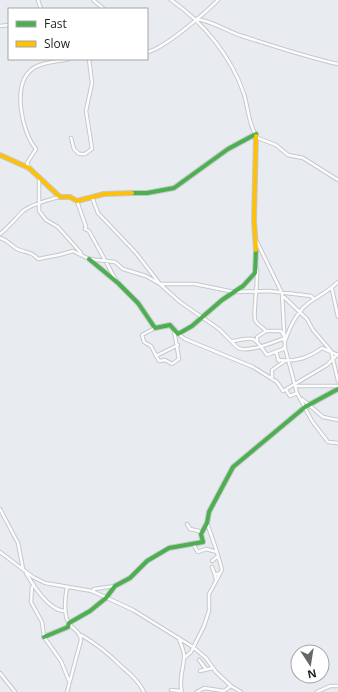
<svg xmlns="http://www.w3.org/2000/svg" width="338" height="692" viewBox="0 0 338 692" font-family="'Open Sans',sans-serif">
  <rect width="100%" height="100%" fill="#e8ecf0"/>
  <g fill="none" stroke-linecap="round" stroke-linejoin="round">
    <defs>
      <path id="street" d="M38,0L41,9
        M93,0L104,9
        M171,0C204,23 231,56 244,94C248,107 249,127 258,138L276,145L288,155L303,158L338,180
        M196,19C213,21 226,31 242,36C274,46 306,57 338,64
        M0,26L9,25
        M147,52C164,49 205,13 218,0
        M71,138L74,149L79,154H85L92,149L86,111L92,83L89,59
        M29,168L27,163L36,149C22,133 12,86 31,70C40,62 57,62 69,59
        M39,177V211L46,220L58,227L81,253
        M92,197L98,213L136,253L160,284L180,302L219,329L238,348C249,353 274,342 285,338
        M77,201L86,227L85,229L89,231L117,282
        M0,234C9,227 15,219 23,211C32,204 48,200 59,197
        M0,238C7,240 11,245 17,249C26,253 31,251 38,259L59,255L73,251L89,259L115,262L123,269L146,276L160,284H195L234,292L269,291L303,295L311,296L314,299
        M257,242L282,293L285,348L297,393L312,421L328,442L338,443
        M257,270C258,282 253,313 255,320C257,325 263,327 266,331H281L284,336
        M332,289L338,317
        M284,297L307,319L313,330L331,351L338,381
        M155,328L142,335L144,342L151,346L159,361L165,360L172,364L179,359L174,330
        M178,334L185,339L253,367L277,382L283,391L327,365L338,354
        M233,341C257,337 253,336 267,355L283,349L285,346
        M257,341V337L266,331
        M285,341C290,326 297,311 310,302C320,295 329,291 338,282
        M276,352L279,361
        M156,356L178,345
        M278,360C296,362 308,358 322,348L338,355
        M272,379V370L285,361
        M295,386H338
        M286,390L290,396L297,393
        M302,399L323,417L338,420
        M0,509L18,543L23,569
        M207,523L217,552
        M187,524L190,529L199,531L201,534
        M0,552L33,577L45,583L92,591L133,610L193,647L206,658L216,672L231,686L241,692
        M212,561L218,556
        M212,567L215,575
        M26,573C33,585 49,611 65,611
        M216,580L215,575L220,573
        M32,587L31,602L42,622L44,637L61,661L69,681
        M67,587C65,598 63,616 70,625C75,630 80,632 81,640L67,692
        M93,592L94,589L115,586
        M81,635C97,644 108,653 121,666C130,674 138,680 144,692
        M179,638C180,644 185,651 184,657C184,668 178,680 182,692
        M184,658L191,652L204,626L209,611V594L222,570L217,552L206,549L198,552L193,544
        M199,660L206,669
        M200,671L213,668
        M0,673L15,692
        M171,690L181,691
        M197,692L204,688L224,691L231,686
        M317,692L330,686H338"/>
      <path id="fast" d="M132,193H147L174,188L228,149L256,134
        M89,259L118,283L138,303L155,328L170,325L178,334L192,326L222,300L243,286L255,273L256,250
        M44,637L68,627L69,623L90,611L106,598L115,586L130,578L147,561L169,548L203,542L201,534L207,523L209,512L233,467L305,407L338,389"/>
      <path id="slow" d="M256,136L254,220L256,250
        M0,155L29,168L60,197H70L77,201L104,194L132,193"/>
    </defs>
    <use href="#street" stroke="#c5c8cb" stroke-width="4.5"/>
    <use href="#fast" stroke="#c5c8cb" stroke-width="6"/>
    <use href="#slow" stroke="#c5c8cb" stroke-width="6"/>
    <use href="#street" stroke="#fcfcfd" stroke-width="2.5"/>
    <use href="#fast" stroke="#4caf50" stroke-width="4"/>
    <use href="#slow" stroke="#ffc107" stroke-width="4"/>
  </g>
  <rect x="8" y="8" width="140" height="52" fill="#ffffff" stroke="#a4a5a7"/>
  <rect x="16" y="21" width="20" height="6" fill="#4caf50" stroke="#a4a5a7"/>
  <text x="44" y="28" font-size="12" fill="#1c1f22">Fast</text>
  <rect x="16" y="41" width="20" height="6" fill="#ffc107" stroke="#a4a5a7"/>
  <text x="44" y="48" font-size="12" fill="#1c1f22">Slow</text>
  <g transform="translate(310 664) rotate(168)"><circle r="19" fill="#ffffff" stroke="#a4a5a7"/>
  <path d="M0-3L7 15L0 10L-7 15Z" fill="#63676a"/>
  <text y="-6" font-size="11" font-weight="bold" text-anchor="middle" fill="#1c1f22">N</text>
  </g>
</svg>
